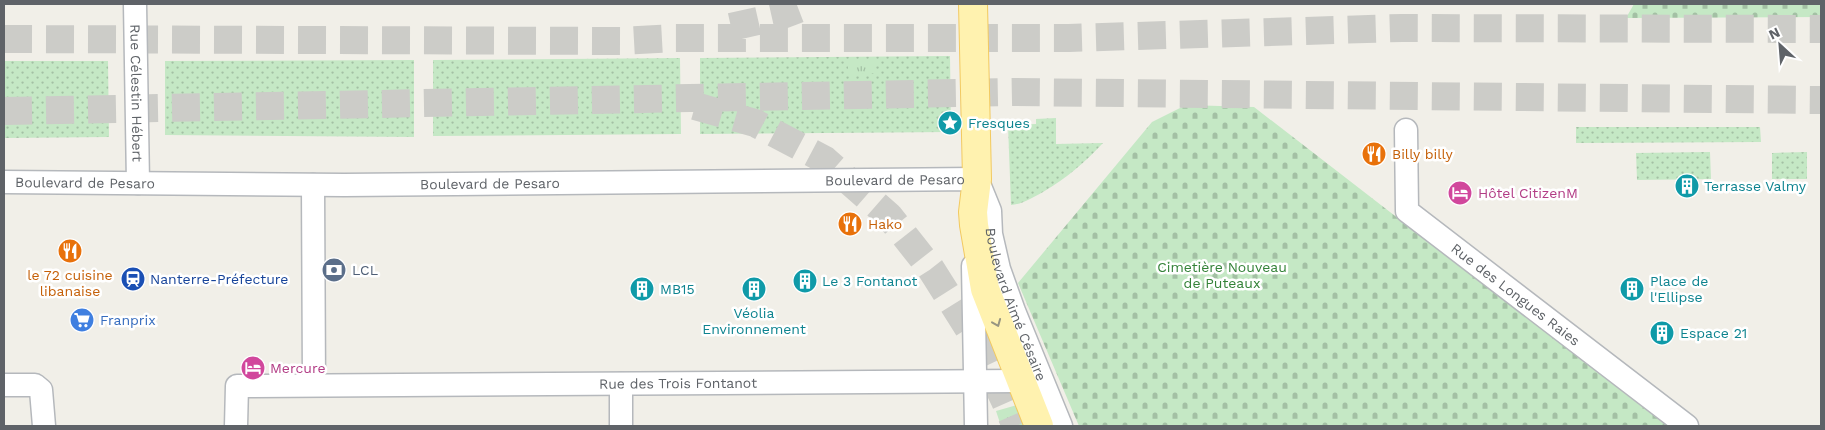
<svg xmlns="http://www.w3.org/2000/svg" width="1825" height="430" viewBox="0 0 1825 430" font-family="'Work Sans',sans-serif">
  <defs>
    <pattern id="grass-dots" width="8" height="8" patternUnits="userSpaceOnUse" patternTransform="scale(1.25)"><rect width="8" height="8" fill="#c5e8c5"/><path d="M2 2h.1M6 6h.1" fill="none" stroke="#a3c0a4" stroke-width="1.8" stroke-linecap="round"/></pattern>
    <pattern id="cemetery-stones" width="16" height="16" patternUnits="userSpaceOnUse" patternTransform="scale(1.25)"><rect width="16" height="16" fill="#c5e8c5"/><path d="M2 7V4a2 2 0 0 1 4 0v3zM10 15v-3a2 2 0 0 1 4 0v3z" fill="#a3c0a4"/></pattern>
    <pattern id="park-tufts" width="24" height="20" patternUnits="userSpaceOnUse" patternTransform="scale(1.25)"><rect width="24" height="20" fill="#c5e8c5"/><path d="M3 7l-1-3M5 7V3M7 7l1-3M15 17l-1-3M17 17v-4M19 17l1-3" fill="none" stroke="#a3c0a4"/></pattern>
  </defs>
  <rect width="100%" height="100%" fill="#f1efe8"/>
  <path fill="url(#grass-dots)" d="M950,56L951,132L700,134V58Z
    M680,58L681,134L433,136V60Z
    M414,60V137L165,135V61Z
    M4,61H108L109,137L4,138Z
    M1056,118V144L1103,143C1083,164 1068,177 1043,192C1032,198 1023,204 1011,205L1008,125L1036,124V119Z
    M1576,127H1760L1761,142L1576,143Z
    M1710,152L1711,179L1637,180L1636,153Z
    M1807,152V179H1772V153Z"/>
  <path fill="url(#cemetery-stones)" d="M1634,4H1821V17L1626,18Z
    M1186,105L1254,107L1667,426H1079L1018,283L1152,122Z"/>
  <path fill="url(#park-tufts)" d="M875,59V73L848,75V61Z
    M1017,405L1025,426H1001L996,411Z"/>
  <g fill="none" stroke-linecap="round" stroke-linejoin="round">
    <path stroke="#ccccc8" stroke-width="28" stroke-dasharray="28 14" stroke-linecap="butt" d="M731,27L780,16L811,4
      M4,39L621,41L675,38H1069L1402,28L1821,29
      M695,106L755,123L825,160L889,216L931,269L977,342L1005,401L1016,426
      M4,111L1014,92L1821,100"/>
    <defs>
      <g id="minor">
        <path id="s1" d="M135,4L138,183"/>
        <path id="s2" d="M1406,130L1407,211L1687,426"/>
        <path id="s3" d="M4,182L344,185L977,179L990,211L991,234L999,269L1014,311L1061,426"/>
        <path d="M313,185L314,385"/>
        <path d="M973,266L976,426"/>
        <path d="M621,384V426"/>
        <path d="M4,385H35L41,390L44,426"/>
        <path id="s4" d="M236,426L237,386L1036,381"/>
      </g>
      <path id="major" d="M973,4L977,179L973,212L974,225L985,289L1039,426"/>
    </defs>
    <use href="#minor" stroke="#b5b8bc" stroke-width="25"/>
    <use href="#major" stroke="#f2c960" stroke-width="30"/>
    <use href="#minor" stroke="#fff" stroke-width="22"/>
    <use href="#major" stroke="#fff2af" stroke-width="28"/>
  </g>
  <defs><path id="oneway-chevron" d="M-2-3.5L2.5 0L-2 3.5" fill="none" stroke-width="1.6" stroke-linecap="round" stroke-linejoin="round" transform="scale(1.25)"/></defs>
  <use stroke="#979581" href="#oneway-chevron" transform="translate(997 323) rotate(68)"/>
  <defs>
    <symbol id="sight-disc" viewBox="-11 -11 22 22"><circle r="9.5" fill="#0f9aa8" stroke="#fff"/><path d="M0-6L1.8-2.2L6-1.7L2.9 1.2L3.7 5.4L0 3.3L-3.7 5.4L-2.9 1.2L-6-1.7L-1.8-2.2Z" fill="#fff"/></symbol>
    <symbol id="restaurant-disc" viewBox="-11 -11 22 22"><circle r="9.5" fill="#e8710a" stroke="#fff"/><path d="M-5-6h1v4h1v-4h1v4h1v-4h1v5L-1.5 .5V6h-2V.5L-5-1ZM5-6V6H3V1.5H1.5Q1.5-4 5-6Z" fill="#fff"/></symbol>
    <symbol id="building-disc" viewBox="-11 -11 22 22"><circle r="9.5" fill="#0f9aa8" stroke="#fff"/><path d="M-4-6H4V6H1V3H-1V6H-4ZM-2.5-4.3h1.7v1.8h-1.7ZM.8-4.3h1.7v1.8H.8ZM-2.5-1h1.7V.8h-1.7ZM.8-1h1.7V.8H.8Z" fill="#fff"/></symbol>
    <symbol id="hotel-disc" viewBox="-11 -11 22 22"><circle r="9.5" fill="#d1479c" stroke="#fff"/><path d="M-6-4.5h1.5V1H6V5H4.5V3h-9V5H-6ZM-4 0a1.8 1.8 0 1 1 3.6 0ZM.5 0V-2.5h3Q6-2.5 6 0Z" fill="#fff"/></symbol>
    <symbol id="bank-disc" viewBox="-11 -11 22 22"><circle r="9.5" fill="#5c6f8a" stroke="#fff"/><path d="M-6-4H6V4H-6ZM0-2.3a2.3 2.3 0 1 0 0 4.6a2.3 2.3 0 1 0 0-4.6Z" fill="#fff"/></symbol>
    <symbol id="station-disc" viewBox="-11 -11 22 22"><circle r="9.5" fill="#1a4fb4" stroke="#fff"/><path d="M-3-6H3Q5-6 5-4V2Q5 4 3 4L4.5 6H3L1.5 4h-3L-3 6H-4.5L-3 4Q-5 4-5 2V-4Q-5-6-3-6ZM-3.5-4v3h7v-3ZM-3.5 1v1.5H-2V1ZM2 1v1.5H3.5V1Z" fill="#fff"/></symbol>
    <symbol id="supermarket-disc" viewBox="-11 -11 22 22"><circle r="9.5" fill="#3f7fe0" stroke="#fff"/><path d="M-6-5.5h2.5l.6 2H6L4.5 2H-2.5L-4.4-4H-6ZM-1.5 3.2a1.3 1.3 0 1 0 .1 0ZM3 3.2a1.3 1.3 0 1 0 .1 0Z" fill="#fff"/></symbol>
  </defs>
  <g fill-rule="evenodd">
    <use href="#sight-disc" x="936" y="109" width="28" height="28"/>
    <use href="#restaurant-disc" x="1360" y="140" width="28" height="28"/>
    <use href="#building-disc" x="1673" y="172" width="28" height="28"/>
    <use href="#hotel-disc" x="1446" y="179" width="28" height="28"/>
    <use href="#restaurant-disc" x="836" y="210" width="28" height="28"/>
    <use href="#restaurant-disc" x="56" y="237" width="28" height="28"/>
    <use href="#bank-disc" x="320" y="256" width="28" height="28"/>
    <use href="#station-disc" x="119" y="265" width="28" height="28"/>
    <use href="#building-disc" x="791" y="267" width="28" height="28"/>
    <use href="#building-disc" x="628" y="275" width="28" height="28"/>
    <use href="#building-disc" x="740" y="275" width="28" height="28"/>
    <use href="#building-disc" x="1618" y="275" width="28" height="28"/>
    <use href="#supermarket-disc" x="68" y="306" width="28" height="28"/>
    <use href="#building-disc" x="1648" y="319" width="28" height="28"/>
    <use href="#hotel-disc" x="239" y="354" width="28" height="28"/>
  </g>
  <g text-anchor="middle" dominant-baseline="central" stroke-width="5" stroke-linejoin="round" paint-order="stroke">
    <g font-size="14" fill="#5f6368" stroke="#fff">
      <text stroke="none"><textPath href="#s1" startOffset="89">Rue Célestin Hébert</textPath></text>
      <text stroke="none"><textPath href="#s3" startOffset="891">Boulevard de Pesaro</textPath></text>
      <text stroke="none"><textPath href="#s3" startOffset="81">Boulevard de Pesaro</textPath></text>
      <text stroke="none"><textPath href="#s3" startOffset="486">Boulevard de Pesaro</textPath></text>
      <text stroke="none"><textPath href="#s2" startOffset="218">Rue des Longues Raies</textPath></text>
      <text stroke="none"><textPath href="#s3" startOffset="1105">Boulevard Aimé Césaire</textPath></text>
      <text stroke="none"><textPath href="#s4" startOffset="481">Rue des Trois Fontanot</textPath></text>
    </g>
    <g font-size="14" fill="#0d838f" stroke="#fff" text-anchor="start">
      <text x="968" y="123">Fresques</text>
      <text x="1704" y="186">Terrasse Valmy</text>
      <text x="822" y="281">Le 3 Fontanot</text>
      <text x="1650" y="281">Place de<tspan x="1650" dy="16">l'Ellipse</tspan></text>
      <text x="660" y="289">MB15</text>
      <text x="754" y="313" text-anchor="middle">Véolia<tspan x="754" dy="16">Environnement</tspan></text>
      <text x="1680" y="333">Espace 21</text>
    </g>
    <g font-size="14" fill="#c56008" stroke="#fff" text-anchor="start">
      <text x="1392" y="154">Billy billy</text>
      <text x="868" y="224">Hako</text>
      <text x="70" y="275" text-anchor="middle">le 72 cuisine<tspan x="70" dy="16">libanaise</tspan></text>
    </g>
    <g font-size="14" fill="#b23c85" stroke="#fff" text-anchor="start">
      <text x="1478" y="193">Hôtel CitizenM</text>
      <text x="270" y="368">Mercure</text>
    </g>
    <g font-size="14" fill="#348238" stroke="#fff">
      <text x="1222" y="267">Cimetière Nouveau<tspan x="1222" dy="16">de Puteaux</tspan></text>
    </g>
    <g font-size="14" fill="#4e5e75" stroke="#fff" text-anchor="start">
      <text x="352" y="270">LCL</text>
    </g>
    <g font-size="14" fill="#164399" stroke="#fff" text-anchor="start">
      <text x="150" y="279">Nanterre-Préfecture</text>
    </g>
    <g font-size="14" fill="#366cbe" stroke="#fff" text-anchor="start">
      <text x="100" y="320">Franprix</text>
    </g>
  </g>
  <rect width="1825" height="430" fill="none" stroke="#5f6368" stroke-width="10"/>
  <g transform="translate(1780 45) rotate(334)" stroke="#ffffff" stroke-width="4" paint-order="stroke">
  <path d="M0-4L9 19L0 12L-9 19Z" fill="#5f6368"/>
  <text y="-8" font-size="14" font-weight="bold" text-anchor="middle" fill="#5f6368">N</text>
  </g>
</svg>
